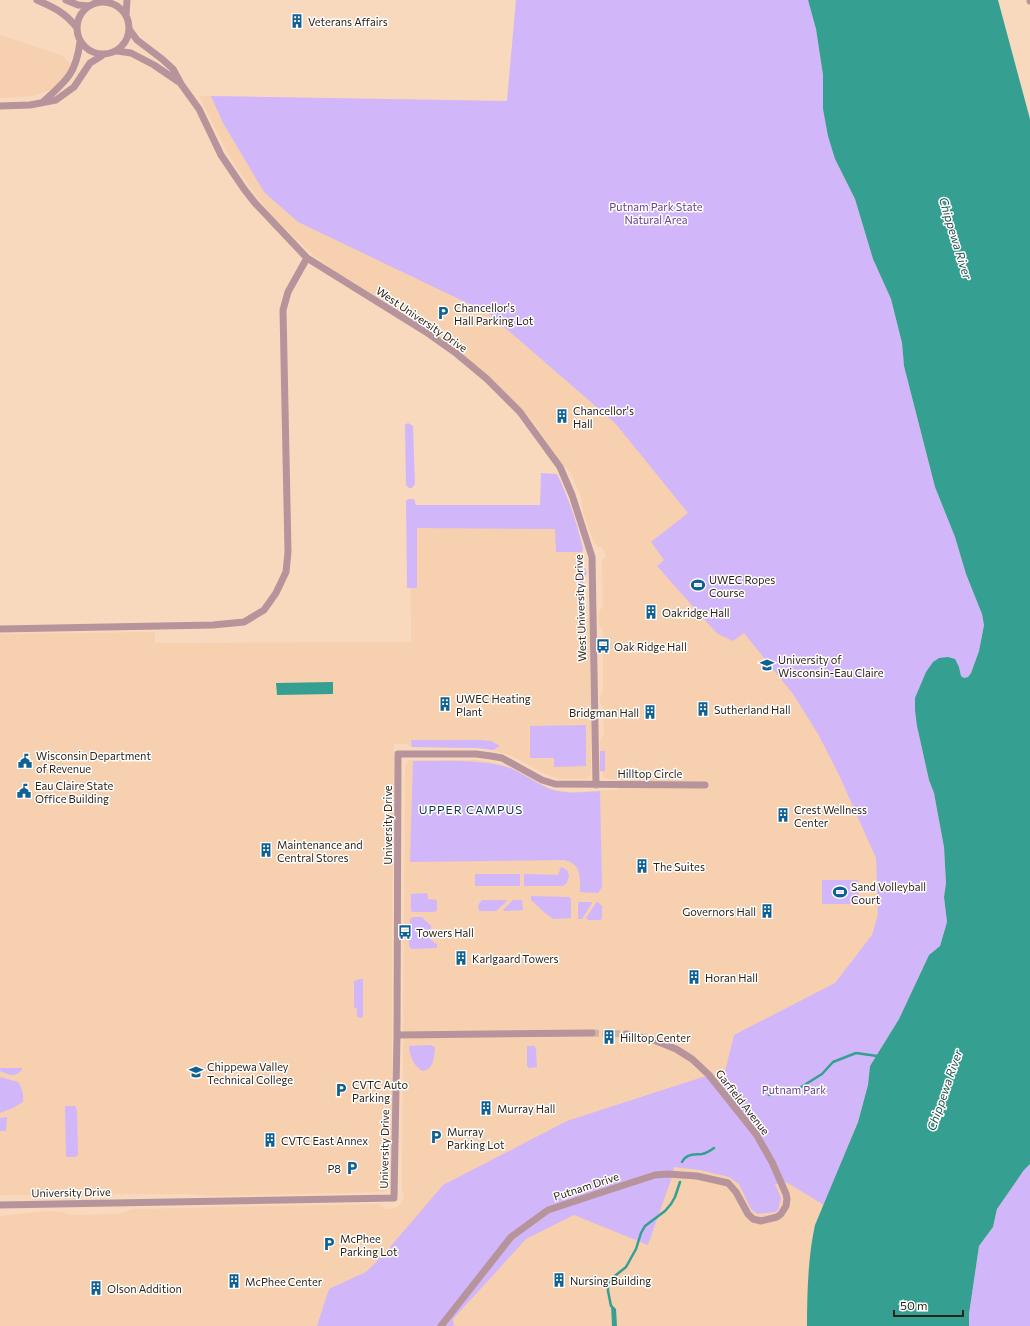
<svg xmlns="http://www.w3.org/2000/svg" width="1030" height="1326" viewBox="0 0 1030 1326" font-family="Commissioner,sans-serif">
  <rect width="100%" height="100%" fill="#f9d9be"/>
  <path fill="#f6d0af" d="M516,0H808L944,847L858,1122L815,1225L812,1239L807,1306V1326H0V1216L48,1211L63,1212L69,1215L118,1214L134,1209L379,1204L386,1209H393L400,1205L404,1199L402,1189L405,765L409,760H480L498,763L513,769L550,789L572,792L618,790V779H606L600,771V741L604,735L603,707L599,699L603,691V631L599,625V612L603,606L602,561L606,556L602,547H598L594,542L583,513L581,497L571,473L559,460L533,421L493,379L456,349L422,324L330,268L313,255L277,221L259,200L236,167L225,148L199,96L507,101Z
    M0,35L63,56L71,65L66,75L53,89L32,96L24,97L0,98Z
    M410,512L577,525L583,549L582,568L586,571V576L582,583L583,612L590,621V623L591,770L590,776L587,779H560L545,774L512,756L492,750L477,748L412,747L407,744H394L392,916V1109L391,1188L384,1192L212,1196L185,1194L0,1195V634L155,632V643L411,642Z"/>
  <path fill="#d2b6fa" d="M516,0H808L816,29L823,75V109L835,159L855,199L873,259L891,299L902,343L904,366L935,487L955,537L966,574L982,614L984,624L979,651L971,673L968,677L964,678L961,676L959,667L917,726L929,780L934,793L944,847L946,883L944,897L947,922L940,946L929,955L899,1019L870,1066L868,1085L858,1121L824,1205L786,1182L775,1184L781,1198L778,1210L775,1212L757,1214L751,1209L739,1184L729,1177L700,1170L674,1167L672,1177L648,1245L574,1215L526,1239L453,1319L454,1326H317L329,1289L366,1272L385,1253L443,1185L567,1121L709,1075L721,1088L734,1035L835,983L872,935L878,915L876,858L839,775L818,734L793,694L744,633L733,641L718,634L711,627L657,566L664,560L651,542L688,513L615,423L488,313L298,222L264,192L223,123L211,96L507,101Z
    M408,423L413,426L415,484L412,488H409L406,485L405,427V425Z
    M541,473L557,474C569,499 577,523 583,549L582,552H556L555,529L417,528V588H407L406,501L408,499H414L416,505H540Z
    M580,567L585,568L587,573L583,580L584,614H579L578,612L577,570Z
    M586,725V766L554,767V758H530V726Z
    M411,740H479L491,741L500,746L493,750L477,748L412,747Z
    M600,751H605V771H600Z
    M413,761C441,761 471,759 499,765C517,768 531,781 548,788C563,795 584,792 600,791L602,887L598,893L580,892C580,877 582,864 564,860L410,862Z
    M561,867L567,870L569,875L567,883L563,886H524V874L558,875Z
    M475,874H520V886H475Z
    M822,880H858L859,904H822Z
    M427,893L428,899L437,900V910L435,912H413L411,911V894Z
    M531,896L569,897L571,899V918L553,919L545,913L531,900Z
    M482,900H508L496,911H479L478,905Z
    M513,900H522L523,910L504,911L503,910Z
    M579,902H591L592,903L582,919H578V903Z
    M598,902L602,906V919L600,920H588L586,918L596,903Z
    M413,917H422L431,926C432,934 425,938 437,944V948L412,949L409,946L410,919Z
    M360,979H363V1016L362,1018L357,1017V1009L354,1007V981Z
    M431,1045L435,1047C434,1057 434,1070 422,1071C414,1066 409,1055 409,1046Z
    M527,1046H535L536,1050L537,1067L529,1068L527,1066Z
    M0,1068H22V1070C14,1078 9,1075 0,1071Z
    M0,1077L18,1082C22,1087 24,1096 23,1102L13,1108L0,1113Z
    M65,1106H75L77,1111L78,1155L75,1157H66Z
    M7,1117L6,1131H0V1118Z
    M1030,1164V1326H969V1314L979,1246L993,1227L997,1209L1024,1170Z"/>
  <path fill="#359f92" d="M808,0H998L1030,119V1164L1024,1170L997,1209L993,1227L979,1246L969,1314V1326H807C807,1295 808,1256 815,1225L858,1122L868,1085L870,1066L899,1019L929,955L940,946L947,922L944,897L946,883L944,847L934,793L929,780L917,726L915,710V698L926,672L933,662L939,658L948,657L955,659L959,667L961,676L964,678L968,677L971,673L979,651L984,625L982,614L966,574L955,537L935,487L904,366L902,343L891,299L873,259L855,199L835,159L828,136L823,109V75L816,29Z
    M333,682V694L277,695L276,683Z
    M611,1304L616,1309L617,1326H612Z"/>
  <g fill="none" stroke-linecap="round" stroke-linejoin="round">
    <path stroke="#359f92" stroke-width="2.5" d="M769,1095L778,1091L798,1089L822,1074L833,1062L856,1053L877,1056L879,1058
      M682,1162C687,1153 694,1155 702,1154C707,1153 710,1151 714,1148
      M611,1306L608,1291V1284L611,1279L626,1267L636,1249L641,1233L645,1226L665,1211L671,1204L675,1197L680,1182"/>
    <path stroke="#d1b59d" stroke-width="7" stroke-dasharray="7 3.5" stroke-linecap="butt" d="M592,1033L626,1034"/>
    <path stroke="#b7949c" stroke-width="7" d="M37,0C53,7 66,13 77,28
      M66,0L78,5L89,6
      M1030,0V1
      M77 28a26 26 0 1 1 52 0a26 26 0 1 1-52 0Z
      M126,15L127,0
      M129,29L137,40L162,59L173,69L181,84L199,109L221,155L244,189L255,203L307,258L426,332L457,354L487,379L520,412L560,467L572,495L592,557L596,785
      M117,51L131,53L154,65L179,82
      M43,102C66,81 76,74 80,42
      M0,106L30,105L56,100L74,87L90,63L103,55
      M0,629L213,625L244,622L264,610L276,593L286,572L288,552L283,310L288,292L307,258
      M397,1035L592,1033
      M0,1205L394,1198L397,1035L398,754H476L491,756L502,758L542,780L555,784L705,785
      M441,1326L511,1237L548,1210L621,1186L655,1175L667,1174L697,1176L728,1183L736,1192L748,1214L753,1219L761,1221L777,1217L781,1214L786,1206L787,1199L786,1194L772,1162L756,1134L709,1075L692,1059L676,1049L654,1040L626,1034"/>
  </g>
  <defs>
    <symbol id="building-bare" viewBox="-9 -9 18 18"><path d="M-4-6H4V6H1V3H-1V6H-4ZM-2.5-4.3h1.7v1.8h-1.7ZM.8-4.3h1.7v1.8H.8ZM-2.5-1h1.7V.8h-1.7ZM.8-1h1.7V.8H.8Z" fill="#0f6193" stroke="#fff" stroke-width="2.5" paint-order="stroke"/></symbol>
    <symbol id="parking-bare" viewBox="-9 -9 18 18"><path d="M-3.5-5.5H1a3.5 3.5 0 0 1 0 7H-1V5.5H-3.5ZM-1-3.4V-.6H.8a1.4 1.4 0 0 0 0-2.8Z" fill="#0f6193" stroke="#fff" stroke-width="2.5" paint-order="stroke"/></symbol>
    <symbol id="stadium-bare" viewBox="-9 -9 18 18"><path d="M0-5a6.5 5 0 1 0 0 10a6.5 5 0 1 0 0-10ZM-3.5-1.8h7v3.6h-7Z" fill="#0f6193" stroke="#fff" stroke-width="2.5" paint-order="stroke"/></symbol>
    <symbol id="bus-bare" viewBox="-9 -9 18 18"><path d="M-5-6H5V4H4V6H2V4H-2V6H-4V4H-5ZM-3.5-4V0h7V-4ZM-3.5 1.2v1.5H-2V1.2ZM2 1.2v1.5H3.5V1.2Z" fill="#0f6193" stroke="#fff" stroke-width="2.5" paint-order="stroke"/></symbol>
    <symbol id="university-bare" viewBox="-9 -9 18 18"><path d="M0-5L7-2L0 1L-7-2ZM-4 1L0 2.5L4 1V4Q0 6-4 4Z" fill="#0f6193" stroke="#fff" stroke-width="2.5" paint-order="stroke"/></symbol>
    <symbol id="civic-bare" viewBox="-9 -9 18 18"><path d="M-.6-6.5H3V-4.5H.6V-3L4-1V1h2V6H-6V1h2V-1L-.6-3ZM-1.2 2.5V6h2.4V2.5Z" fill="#0f6193" stroke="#fff" stroke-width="2.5" paint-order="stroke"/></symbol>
  </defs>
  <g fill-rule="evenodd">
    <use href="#building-bare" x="287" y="11" width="20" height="20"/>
    <use href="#parking-bare" x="433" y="303" width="20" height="20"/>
    <use href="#building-bare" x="552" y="406" width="20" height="20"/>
    <use href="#stadium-bare" x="688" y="575" width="20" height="20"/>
    <use href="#building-bare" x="641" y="602" width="20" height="20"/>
    <use href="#bus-bare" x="593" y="636" width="20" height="20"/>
    <use href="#university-bare" x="757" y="655" width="20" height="20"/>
    <use href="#building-bare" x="435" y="694" width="20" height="20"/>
    <use href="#building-bare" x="693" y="699" width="20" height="20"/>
    <use href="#building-bare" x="640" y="702" width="20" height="20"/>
    <use href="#civic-bare" x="15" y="751" width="20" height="20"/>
    <use href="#civic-bare" x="14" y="781" width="20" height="20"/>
    <use href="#building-bare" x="773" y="805" width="20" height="20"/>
    <use href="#building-bare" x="256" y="840" width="20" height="20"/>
    <use href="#building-bare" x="632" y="856" width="20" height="20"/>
    <use href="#stadium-bare" x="830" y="882" width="20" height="20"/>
    <use href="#building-bare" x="757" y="901" width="20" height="20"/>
    <use href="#bus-bare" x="395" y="922" width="20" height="20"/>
    <use href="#building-bare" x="451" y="948" width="20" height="20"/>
    <use href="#building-bare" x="684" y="967" width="20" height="20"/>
    <use href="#building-bare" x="599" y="1027" width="20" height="20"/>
    <use href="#university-bare" x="186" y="1062" width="20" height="20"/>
    <use href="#parking-bare" x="331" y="1080" width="20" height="20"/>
    <use href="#building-bare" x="476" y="1098" width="20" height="20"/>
    <use href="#parking-bare" x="426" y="1127" width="20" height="20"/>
    <use href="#building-bare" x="260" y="1130" width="20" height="20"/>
    <use href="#parking-bare" x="342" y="1158" width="20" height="20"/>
    <use href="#parking-bare" x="319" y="1234" width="20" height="20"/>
    <use href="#building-bare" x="549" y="1270" width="20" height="20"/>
    <use href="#building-bare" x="224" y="1271" width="20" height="20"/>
    <use href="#building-bare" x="86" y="1278" width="20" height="20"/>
  </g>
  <g text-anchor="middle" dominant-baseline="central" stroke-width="3" stroke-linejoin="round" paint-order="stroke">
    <g font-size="11" fill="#2f2318" stroke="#fff" text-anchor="start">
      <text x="308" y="21">Veterans Affairs</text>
      <text x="454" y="307">Chancellor's<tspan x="454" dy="13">Hall Parking Lot</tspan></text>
      <text x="573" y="410">Chancellor's<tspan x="573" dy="13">Hall</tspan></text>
      <text x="709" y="579">UWEC Ropes<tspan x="709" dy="13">Course</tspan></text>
      <text x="662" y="612">Oakridge Hall</text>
      <text x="614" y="646">Oak Ridge Hall</text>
      <text x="778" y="659">University of<tspan x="778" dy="13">Wisconsin-Eau Claire</tspan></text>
      <text x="456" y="698">UWEC Heating<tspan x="456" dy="13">Plant</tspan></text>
      <text x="714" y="709">Sutherland Hall</text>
      <text x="639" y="712" text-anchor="end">Bridgman Hall</text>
      <text x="36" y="755">Wisconsin Department<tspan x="36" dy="13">of Revenue</tspan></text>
      <text x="35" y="785">Eau Claire State<tspan x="35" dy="13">Office Building</tspan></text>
      <text x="794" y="809">Crest Wellness<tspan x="794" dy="13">Center</tspan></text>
      <text x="277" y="844">Maintenance and<tspan x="277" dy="13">Central Stores</tspan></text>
      <text x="653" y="866">The Suites</text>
      <text x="851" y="886">Sand Volleyball<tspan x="851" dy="13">Court</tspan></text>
      <text x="756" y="911" text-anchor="end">Governors Hall</text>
      <text x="416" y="932">Towers Hall</text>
      <text x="472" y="958">Karlgaard Towers</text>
      <text x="705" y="977">Horan Hall</text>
      <text x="620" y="1037">Hilltop Center</text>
      <text x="207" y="1066">Chippewa Valley<tspan x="207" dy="13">Technical College</tspan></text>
      <text x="352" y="1084">CVTC Auto<tspan x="352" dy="13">Parking</tspan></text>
      <text x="497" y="1108">Murray Hall</text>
      <text x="447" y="1131">Murray<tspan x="447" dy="13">Parking Lot</tspan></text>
      <text x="281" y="1140">CVTC East Annex</text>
      <text x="341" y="1168" text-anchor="end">P8</text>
      <text x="340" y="1238">McPhee<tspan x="340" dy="13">Parking Lot</tspan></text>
      <text x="570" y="1280">Nursing Building</text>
      <text x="245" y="1281">McPhee Center</text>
      <text x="107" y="1288">Olson Addition</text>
    </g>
    <g font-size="11" fill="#65408f" stroke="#fff">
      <text x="656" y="206">Putnam Park State<tspan x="656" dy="13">Natural Area</tspan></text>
      <text x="794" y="1089">Putnam Park</text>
    </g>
    <g font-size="11" fill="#2f2318" stroke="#fff">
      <text transform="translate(422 319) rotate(34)">West University Drive</text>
      <text transform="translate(580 608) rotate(-92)">West University Drive</text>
      <text x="650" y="773">Hilltop Circle</text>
      <text transform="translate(387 825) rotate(-90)">University Drive</text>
      <text transform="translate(743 1102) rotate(52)">Garfield Avenue</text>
      <text transform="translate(384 1149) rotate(-89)">University Drive</text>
      <text transform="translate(586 1186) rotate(-18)">Putnam Drive</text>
      <text transform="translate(71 1192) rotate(-1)">University Drive</text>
    </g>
    <g font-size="12" font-style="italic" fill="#26534d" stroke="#fff">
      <text transform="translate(956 238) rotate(73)">Chippewa River</text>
      <text transform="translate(944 1090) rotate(-71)">Chippewa River</text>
    </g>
    <g font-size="12" letter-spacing="1" fill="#12354e" stroke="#fff">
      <text x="471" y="809">UPPER CAMPUS</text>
    </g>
  </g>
  <path d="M894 1310v6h69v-6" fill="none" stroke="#2f2318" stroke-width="2"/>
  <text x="900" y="1310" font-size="12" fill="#2f2318" stroke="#ffffff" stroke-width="3" paint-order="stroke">50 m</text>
</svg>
